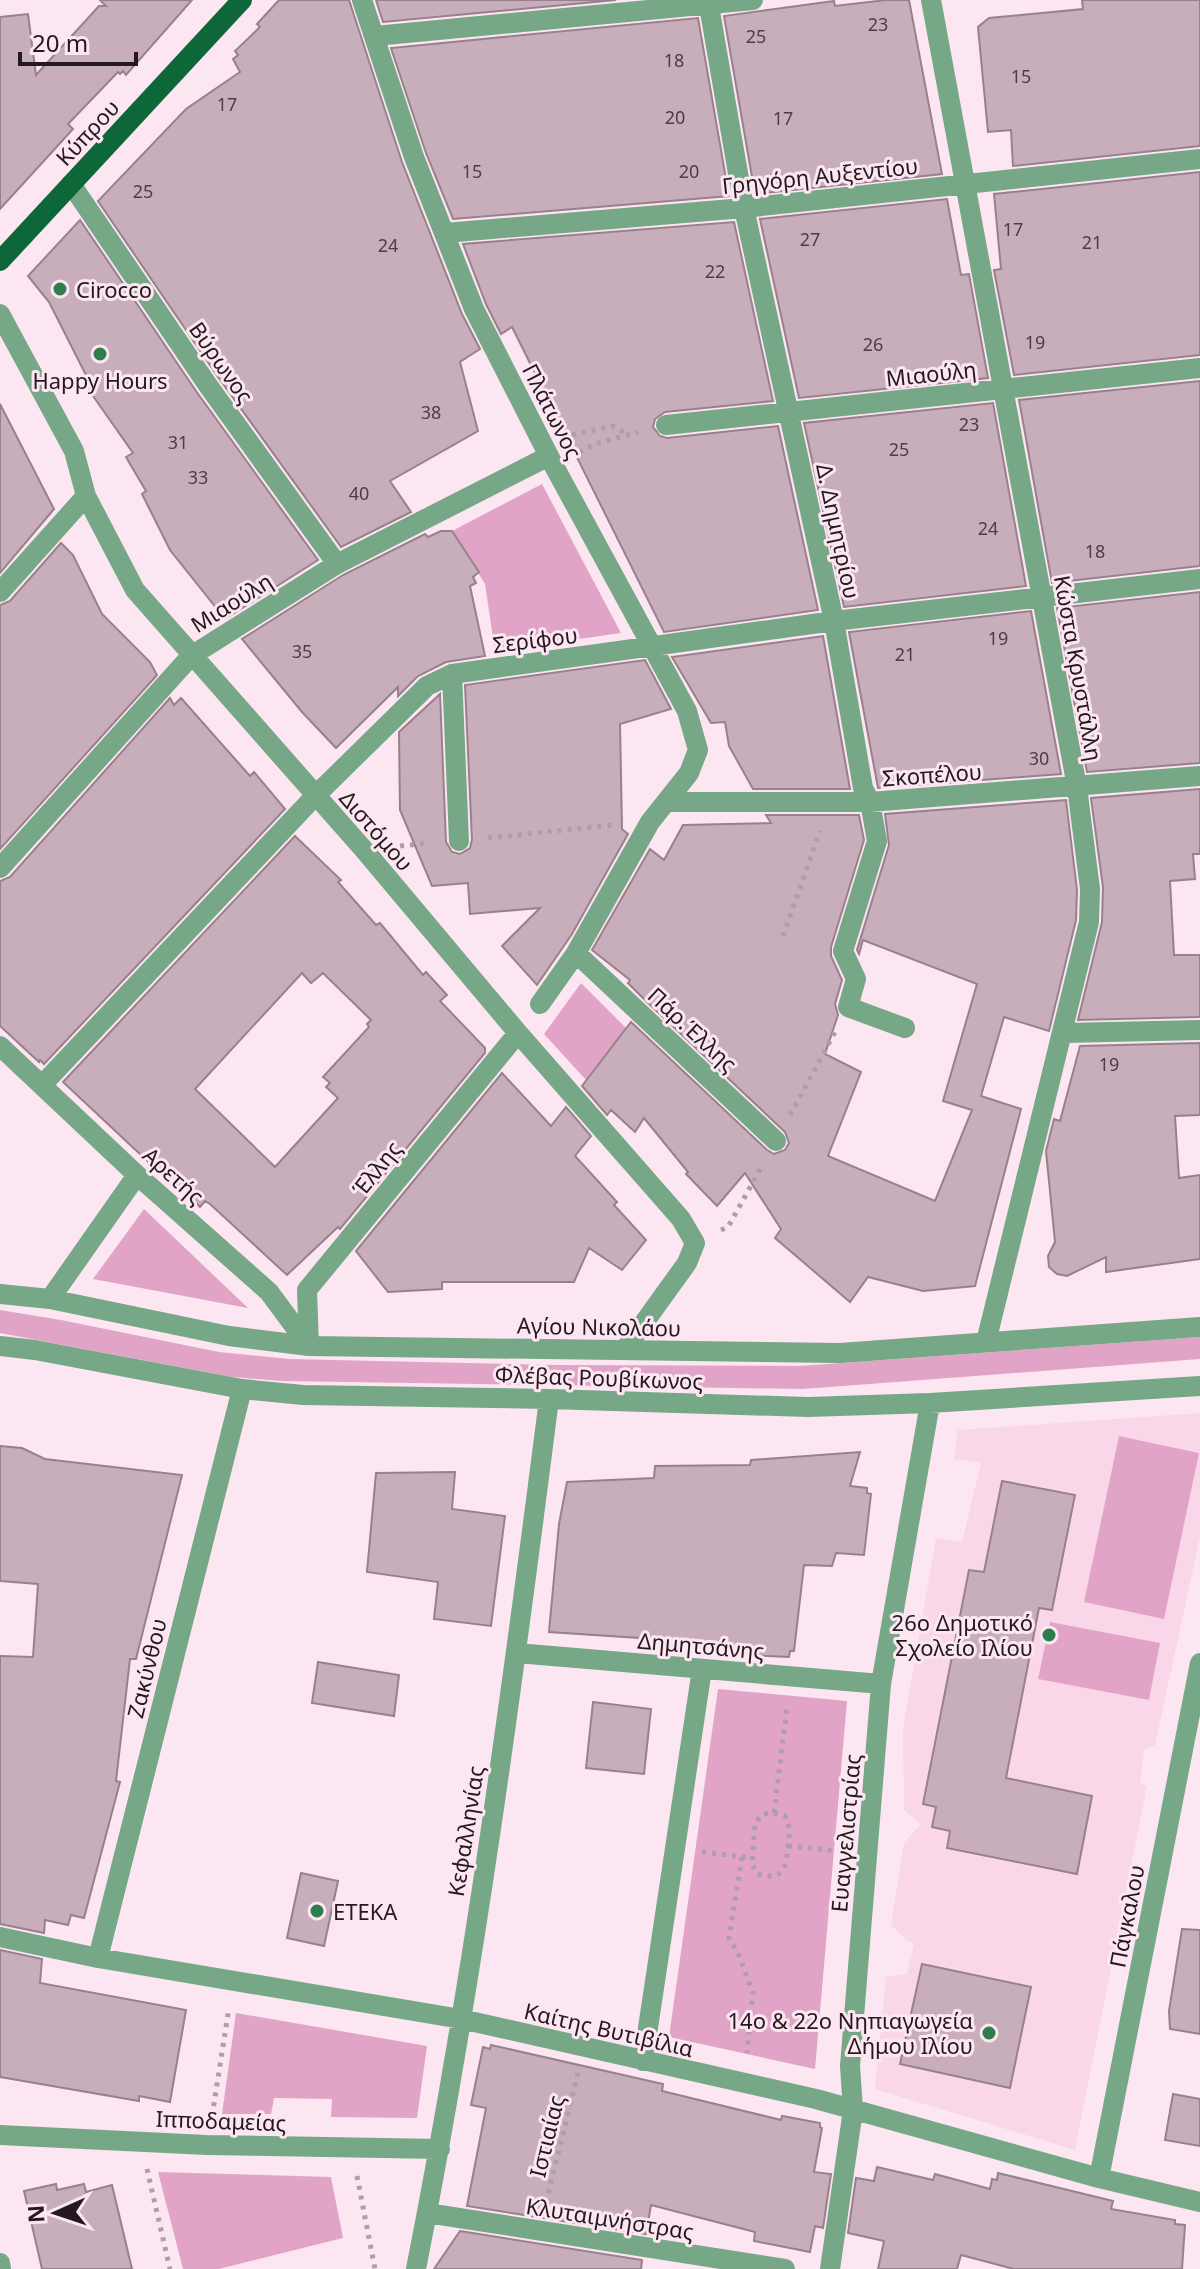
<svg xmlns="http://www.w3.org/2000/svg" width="1200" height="2269" viewBox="0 0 1200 2269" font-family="'Noto Sans',sans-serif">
  <rect width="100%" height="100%" fill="#fce6f1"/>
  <path fill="#f9d7e8" d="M1200,1413V1537L1155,1745L1144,1751L1140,1784L1147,1786L1075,2150L875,2089L886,1977L907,1974L914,1944L906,1940L891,1925L904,1843L921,1824L904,1810L903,1728L936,1538L962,1542L981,1463L954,1459L958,1430Z"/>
  <path fill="#e2a4c6" d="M542,484L621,633L495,651L485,584L452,531Z
    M581,983L626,1028L586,1080L544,1034Z
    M144,1209L248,1308L93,1279Z
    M0,1310L61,1320L219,1352L290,1359L555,1365L799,1366L1200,1337V1359L803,1389L281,1381L232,1377L0,1333Z
    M1119,1436L1199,1453L1164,1619L1084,1602Z
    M1050,1622L1160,1643L1149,1700L1038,1679Z
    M718,1689L847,1701L815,2069L669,2037Z
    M236,2013L427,2046L417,2118L331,2117L332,2099L274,2098L271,2114H222Z
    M158,2172L331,2177L343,2238L219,2269H183Z"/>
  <path fill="#c8aebb" stroke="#98808d" stroke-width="2" fill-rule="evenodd" d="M100,0H192L126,75L123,71L120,74L118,72L68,124L73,129L0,209V17L28,14L36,75L99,6H106Z
    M279,0H349L402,162L462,314L480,349L460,362L478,431L390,481L411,512L341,547L218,377L98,201L186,109L240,72L233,59L238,55L235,51L260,27L257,24Z
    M376,0H616L383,22Z
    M886,0H909L942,174L755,194L724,16L834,1L835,6Z
    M1082,0H1200V146L1013,166L1011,130L988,132L978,27L989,18L1083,9Z
    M698,18L729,196L453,219L426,153L391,48Z
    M1200,172V355L1014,375L994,270L1001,269L994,194Z
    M947,199L961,275L969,274L988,378L799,398L760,219Z
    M80,220L196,391L318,560L225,619L170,550L142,494L146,491L126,457L133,453L86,386L90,383L49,302L28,276Z
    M734,222L773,401L665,412L655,419L653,427L660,436L667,438L778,426L818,610L664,632L512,327L501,334L486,304L463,244Z
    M1200,381V566L1052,583L1019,400Z
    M993,403L1026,586L844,607L804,423Z
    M0,404L54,509L0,573Z
    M441,531H452L479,572L473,577L476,583L470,586L485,656L446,662L418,676L398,696V687L336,748L302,712L242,639L343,575L425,534L428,537Z
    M61,543L73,555L102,614L150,662L157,675L0,849V605L10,601Z
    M1200,592V763L1087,772L1057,608Z
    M1031,611L1061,774L878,788L849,632Z
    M823,636L850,789H753L729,746L725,722L711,723L672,657Z
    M645,660L671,709L620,724L622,829L628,834L572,934L537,985L502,946L540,908L470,914L468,883L432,886L400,810L399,732L440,694L446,842L452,852L460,854L470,848L472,840L465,685Z
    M170,698L174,705L181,698L250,776L254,772L285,809L44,1064L40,1060L39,1062L0,1026V881L10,877Z
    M1200,789V854H1193L1195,879L1170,881L1174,955H1200V1017L1078,1020L1102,922L1103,887L1091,798Z
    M1066,800L1077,890L1076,920L1049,1031L1004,1017L981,1096L1021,1109L975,1286L923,1291L868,1277L850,1302L775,1238L781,1229L745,1173L717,1206L686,1174L688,1172L644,1118L635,1132L611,1110L607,1115L582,1086L631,1022L767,1150L774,1154L785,1150L789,1143L785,1132L647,1002L628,983L630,980L592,950L650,849L664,860L683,825L771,823L766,815H859L864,840L831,947V956L842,980L835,1004L838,1015L825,1054L861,1072L828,1156L935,1201L972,1110L943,1101L977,984L863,940L859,954L857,950L889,845L885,814Z
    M295,836L341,880L338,882L376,925L380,923L423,975L426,972L447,995L440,1001L485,1048V1053L340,1229L338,1227L287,1275L210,1204L205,1201L200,1207L161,1169L158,1171L63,1082ZM302,973L311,983L323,973L371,1020L367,1024L369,1027L323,1077L330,1083L326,1087L338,1098L275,1167L195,1089Z
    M1200,1043V1115L1175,1116L1179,1178L1200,1175V1259L1106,1272V1257L1067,1276L1057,1274L1049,1267L1048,1256L1055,1242L1046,1151L1054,1119L1060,1121L1080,1046Z
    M502,1073L551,1126L566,1107L591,1136L575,1156L617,1202L614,1205L646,1240L622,1270L589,1248L574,1282H442V1289L388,1292L356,1251Z
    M0,1446L22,1448L45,1459L182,1475L136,1659H130L116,1781L120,1782L84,1918L71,1915L68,1925L45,1920L44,1933L0,1924V1656L33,1657L38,1584L0,1581Z
    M860,1452L850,1486L867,1488V1493L871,1494L864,1555L836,1553L832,1566L804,1565L794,1651H790L789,1657L729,1654L731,1644L549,1632L559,1524L567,1482L654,1478L655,1466L750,1465L751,1460Z
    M455,1472L452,1509L505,1516L491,1626L434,1619L438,1582L367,1572L376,1473Z
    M1002,1481L1075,1495L1052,1610L1039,1608L1006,1778L1092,1796L1077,1874L947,1848L950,1831L932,1827L936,1807L923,1804L969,1570L984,1572Z
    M318,1662L399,1675L394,1716L312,1703Z
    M593,1702L651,1709L644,1774L586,1768Z
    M301,1873L338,1881L324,1946L287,1938Z
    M1182,1929L1200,1930V2034L1170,2029L1169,2011Z
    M0,1950L42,1959L40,1983L186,2010L170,2102L139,2096V2101L0,2077Z
    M922,1964L1031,1987L1010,2088L900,2064Z
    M491,2045L663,2084L662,2091L781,2120L782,2116L820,2123V2127L822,2128L814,2172L831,2174L823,2228L815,2226L810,2252L754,2241L755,2232L651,2205L646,2234L467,2206L486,2108L471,2105L483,2047L490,2049Z
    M1173,2094L1200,2099V2146L1165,2140Z
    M877,2167L933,2180L935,2174L990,2189L992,2179L997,2180L998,2173L1113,2201L1111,2209L1175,2220V2224L1185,2225L1182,2269H1014L961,2255L957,2269H878L884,2241L848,2233L856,2178L874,2181Z
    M56,2184L57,2190L84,2184L86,2192L112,2185L132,2269H42L24,2191Z
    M460,2231L642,2260L641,2269H434Z"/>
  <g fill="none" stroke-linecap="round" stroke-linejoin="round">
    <path stroke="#b09ea7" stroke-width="5" stroke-dasharray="4 6" stroke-linecap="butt" d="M572,435L612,426L628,434
      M579,452L595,444L638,432
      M488,838L613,825
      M400,846L430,843
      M783,936L820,831
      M790,1115L835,1032
      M721,1230L728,1227L762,1166
      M774,1813L785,1816C791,1827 789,1834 788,1847C786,1870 782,1881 757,1874L752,1864L755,1823L763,1814Z
      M774,1813L787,1706
      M788,1846L839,1851
      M702,1852L752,1858
      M742,1857L729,1938L738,1953L753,1993L747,2053
      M212,2116L229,2008
      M147,2169L170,2269
      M357,2176L375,2269
      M546,2203L578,2073"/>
    <path stroke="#76a786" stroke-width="20" d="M362,0L414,157L474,309L554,466L687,711L698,750L689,773L650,822L576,953L540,1004
      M708,0L744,208L834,621L863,788L870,802L877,841L843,951L856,979L848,1007L905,1028
      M931,0L1077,787L1090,889L1089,922L986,1342
      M375,36L753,0
      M71,184L207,384L337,564
      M444,233L744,208L1200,159
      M0,314L74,451L86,496L135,590L366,852L518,1033L681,1219L695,1243L687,1263L625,1349
      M666,425L1200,368
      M0,592L86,496
      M452,674L459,841
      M666,802H870L1200,776
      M0,868L191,656L337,564L549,456
      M576,953L776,1141
      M1063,1033L1200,1030
      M0,1046L137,1175L269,1292L309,1346
      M43,1084L315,796L427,686L452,674L834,621L1200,579
      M0,1294L50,1299L229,1336L309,1346L840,1353L1200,1327
      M50,1299L137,1175
      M0,1346L35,1350L242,1389L303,1395L549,1399L808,1407L930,1403L1200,1386
      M309,1346L307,1290L518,1033
      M517,1653L881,1684
      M0,1937L98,1958L461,2019L816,2099L1099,2178L1200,2202
      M98,1958L242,1389
      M643,2061L702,1669
      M0,2135L207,2145L440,2149
      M1099,2178L1200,1663
      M427,2213L785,2269
      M0,2263L1,2269
      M416,2269C473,1981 512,1690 549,1399
      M830,2269L853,2110L850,2066L881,1684L930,1403"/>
    <path stroke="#0d6739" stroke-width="20" d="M0,261L242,0"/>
  </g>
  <g fill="#2d7d4d" stroke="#fce6f1" stroke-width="3">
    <circle cx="60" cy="289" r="8"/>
    <circle cx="100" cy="354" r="8"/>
    <circle cx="1049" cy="1635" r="8"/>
    <circle cx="317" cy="1911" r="8"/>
    <circle cx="989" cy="2033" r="8"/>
  </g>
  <g text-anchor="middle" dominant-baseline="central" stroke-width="6" stroke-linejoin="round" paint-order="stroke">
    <g font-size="18" fill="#4c3e45">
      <text x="878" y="24">23</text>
      <text x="756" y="36">25</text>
      <text x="674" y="60">18</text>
      <text x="1021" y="76">15</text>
      <text x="227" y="104">17</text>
      <text x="675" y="117">20</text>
      <text x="783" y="118">17</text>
      <text x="472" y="171">15</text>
      <text x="689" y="171">20</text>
      <text x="143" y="191">25</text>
      <text x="1013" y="229">17</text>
      <text x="810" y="239">27</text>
      <text x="1092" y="242">21</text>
      <text x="388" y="245">24</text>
      <text x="715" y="271">22</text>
      <text x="1035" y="342">19</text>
      <text x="873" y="344">26</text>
      <text x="431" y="412">38</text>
      <text x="969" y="424">23</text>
      <text x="178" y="442">31</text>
      <text x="899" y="449">25</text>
      <text x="198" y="477">33</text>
      <text x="359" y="493">40</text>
      <text x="988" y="528">24</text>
      <text x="1095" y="551">18</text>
      <text x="998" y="638">19</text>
      <text x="302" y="651">35</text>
      <text x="905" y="654">21</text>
      <text x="1039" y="758">30</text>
      <text x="1109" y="1064">19</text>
    </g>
    <g font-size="22" fill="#23191e" stroke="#fce6f1">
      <text transform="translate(87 132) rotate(-47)">Κύπρου</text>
      <text transform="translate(820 175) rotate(-6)">Γρηγόρη Αυξεντίου</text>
      <text transform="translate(222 362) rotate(55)">Βύρωνος</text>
      <text transform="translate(931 373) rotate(-6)">Μιαούλη</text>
      <text transform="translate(553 411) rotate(63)">Πλάτωνος</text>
      <text transform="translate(839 531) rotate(78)">Δ. Δημητρίου</text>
      <text transform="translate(231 602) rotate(-32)">Μιαούλη</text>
      <text transform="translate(535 639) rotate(-7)">Σερίφου</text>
      <text transform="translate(1079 668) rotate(80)">Κώστα Κρυστάλλη</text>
      <text transform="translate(932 774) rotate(-4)">Σκοπέλου</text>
      <text transform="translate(377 830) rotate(49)">Διστόμου</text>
      <text transform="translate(693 1029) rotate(43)">Πάρ.Έλλης</text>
      <text transform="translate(376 1168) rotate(-51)">Έλλης</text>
      <text transform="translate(174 1175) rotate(42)">Αρετής</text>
      <text transform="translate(599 1326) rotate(1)">Αγίου Νικολάου</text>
      <text transform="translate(599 1377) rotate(2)">Φλέβας Ρουβίκωνος</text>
      <text transform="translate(701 1645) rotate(5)">Δημητσάνης</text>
      <text transform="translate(146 1668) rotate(-76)">Ζακύνθου</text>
      <text transform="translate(465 1831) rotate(-81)">Κεφαλληνίας</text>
      <text transform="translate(845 1833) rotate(-85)">Ευαγγελιστρίας</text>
      <text transform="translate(1126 1916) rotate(-79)">Πάγκαλου</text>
      <text transform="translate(609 2029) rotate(13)">Καίτης Βυτιβίλια</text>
      <text transform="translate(221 2120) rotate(2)">Ιπποδαμείας</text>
      <text transform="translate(546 2136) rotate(-76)">Ιστιαίας</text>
      <text transform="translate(610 2218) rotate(9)">Κλυταιμνήστρας</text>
    </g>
    <g font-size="22" fill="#23191e" stroke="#fce6f1" text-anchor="start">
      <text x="76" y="289">Cirocco</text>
      <text x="100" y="380" text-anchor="middle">Happy Hours</text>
      <text x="1033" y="1622" text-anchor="end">26ο Δημοτικό<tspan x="1033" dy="25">Σχολείο Ιλίου</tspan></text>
      <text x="333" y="1911">ΕΤΕΚΑ</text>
      <text x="973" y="2020" text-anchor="end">14ο &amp; 22ο Νηπιαγωγεία<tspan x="973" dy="25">Δήμου Ιλίου</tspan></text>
    </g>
  </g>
  <g transform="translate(56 2213) rotate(267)" stroke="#fce6f1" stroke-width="6" paint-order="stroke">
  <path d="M0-6L14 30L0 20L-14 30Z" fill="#23191e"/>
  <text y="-12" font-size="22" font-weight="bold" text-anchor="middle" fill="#23191e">N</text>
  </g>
  <path d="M20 52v12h116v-12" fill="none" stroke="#23191e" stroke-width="4"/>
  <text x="32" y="52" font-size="24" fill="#23191e" stroke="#fce6f1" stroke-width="6" paint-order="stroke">20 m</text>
</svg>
